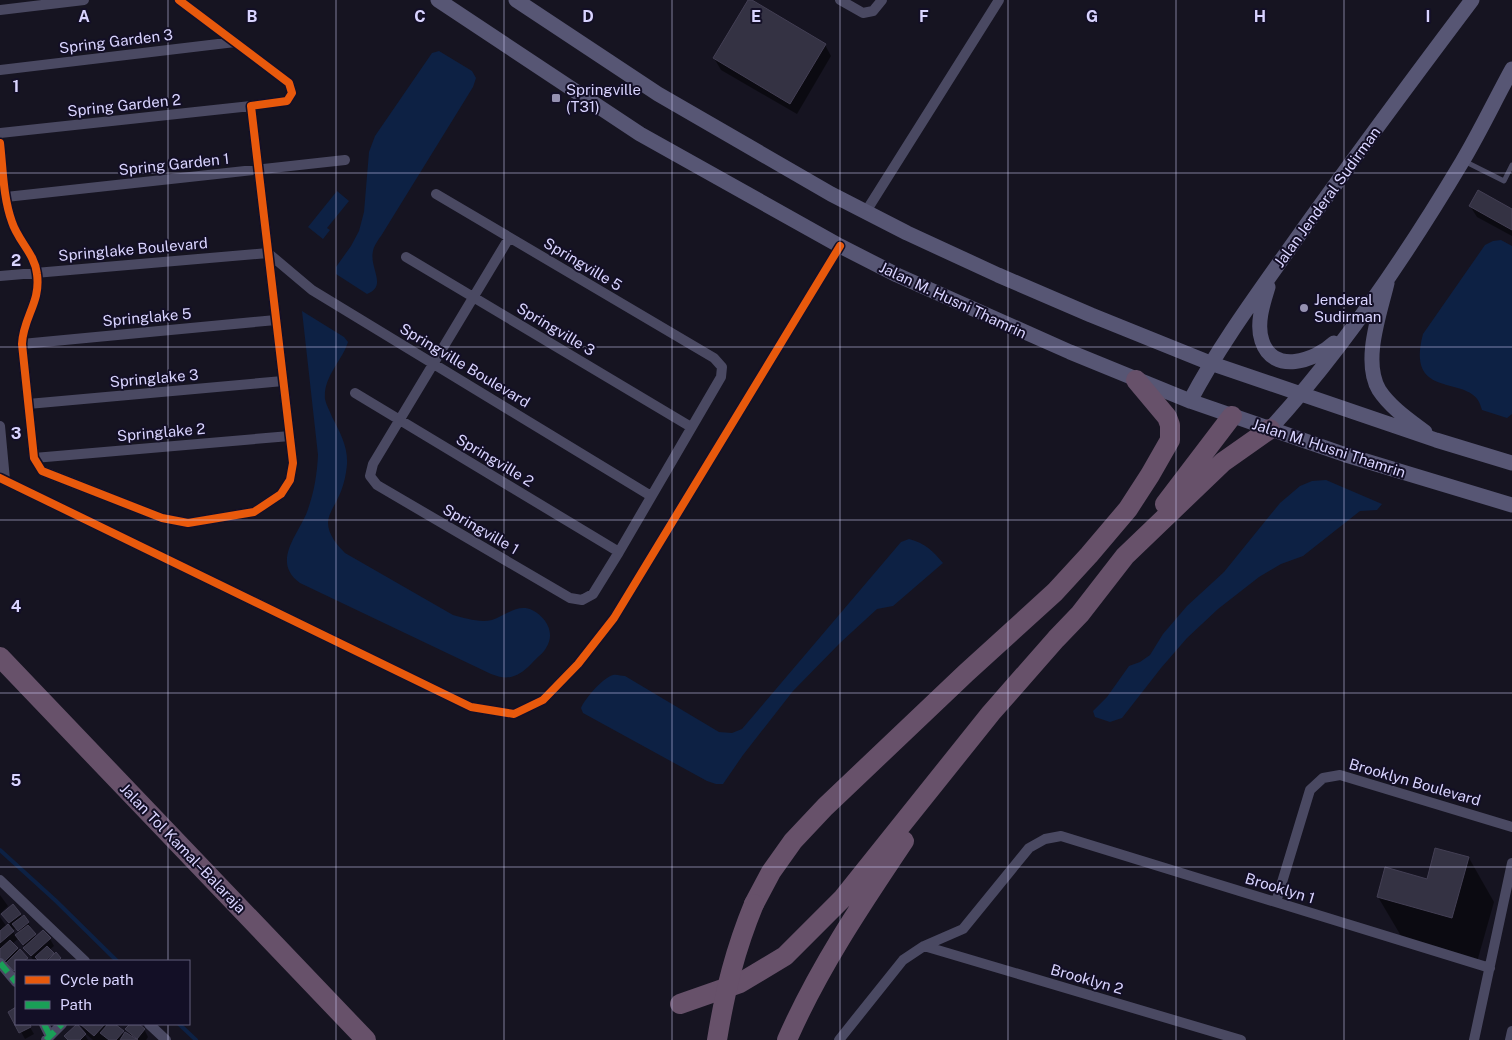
<svg xmlns="http://www.w3.org/2000/svg" width="1512" height="1040" viewBox="0 0 1512 1040" font-family="'Public Sans',sans-serif">
  <rect width="100%" height="100%" fill="#161421"/>
  <path fill="#0d2144" d="M439,51L472,71L476,78L473,87L381,236C378,240 374,246 373,251C369,268 388,286 367,294L336,274V267L351,246L359,231L364,212L369,152L375,136L432,53Z
    M337,191L349,201L327,228L330,230L323,239L308,227Z
    M1501,240L1512,246V414L1507,418L1482,410C1475,370 1404,405 1423,334L1485,245L1493,241Z
    M302,311L344,337L348,342C342,361 323,377 325,399C326,405 330,411 332,417C340,432 348,447 347,464C346,476 343,488 338,498C335,505 328,514 328,523C328,534 337,545 345,553L453,615C465,618 479,623 492,620C505,616 518,603 532,610C546,617 556,633 546,648C544,652 539,656 536,659C529,666 523,673 514,676C506,679 499,677 491,674L300,583C271,562 298,535 307,512C314,493 317,475 318,455Z
    M1326,480L1382,504L1377,510L1360,511L1303,556L1281,564L1259,577L1218,609L1187,638L1161,668L1122,718L1110,722L1095,717L1093,711L1107,697L1129,666L1140,662L1150,655L1163,634L1187,606L1224,572L1280,503L1300,486L1312,481Z
    M909,539C925,543 933,551 943,563L893,606L877,609L841,642L793,691L743,755L723,784H716L707,781L583,713L581,708C585,699 602,678 613,675C617,674 621,676 625,676L719,732L732,733L742,729L901,542Z"/>
  <path fill="#0007" fill-rule="evenodd" d="M825,45L831,56L797,114L721,70L714,58Z
    M1470,206L1512,210V236L1477,217Z
    M1469,858L1494,902L1477,962L1404,941L1378,897L1427,880Z
    M0,895L8,906L0,914Z
    M3,914L20,915L28,922L30,926L28,927L36,938L50,939L54,946L49,950L54,956L56,954L62,961H32L33,960L19,938L12,944L28,961H16V975L0,958V917L7,927L10,925ZM16,928L20,933L16,936L12,931Z
    M16,1009V1024H28L34,1034L25,1039L10,1012Z
    M80,1024H121L118,1028L125,1035L131,1036L127,1030L131,1024H137L144,1029L148,1037L146,1040H93L86,1034Z
    M85,1035L88,1040H68L66,1037Z"/>
  <g fill="none" stroke-linecap="round" stroke-linejoin="round">
    <path stroke="#0d2144" stroke-width="4" d="M0,850L55,900L117,961
      M179,1024L196,1040"/>
  </g>
  <path fill="#343243" stroke="#433f54" d="M748,0H752L826,44L790,104L713,58Z
    M1478,190L1512,209V230L1469,206Z
    M1435,848L1469,857L1452,918L1377,897L1385,867L1427,879Z
    M13,904L21,914L9,923L1,914Z
    M24,915L29,922L18,931L12,924Z
    M8,924L14,931L0,943V931Z
    M28,925L36,934L23,945L15,935Z
    M43,930L51,938L31,956L23,948Z
    M10,940L18,948L4,962L0,958V949Z
    M47,946L54,953L45,961H39L35,957Z
    M20,949L28,958L24,961H16V969L14,971L6,963Z
    M56,952L61,958L58,961H47Z
    M16,1007V1024H30L31,1027L19,1033L8,1012Z
    M77,1024L86,1034L80,1040H68L64,1036Z
    M80,1024H105L94,1036Z
    M108,1024H115L124,1031L116,1040H109L100,1033Z
    M130,1024H139L145,1029L137,1039L125,1029Z
    M125,1032L138,1040H120Z"/>
  <g fill="none" stroke-linecap="round" stroke-linejoin="round">
    <path stroke="#4a4962" stroke-width="5" d="M1464,161L1504,181L1512,165"/>
    <path stroke="#4a4962" stroke-width="10" d="M840,0L863,13L873,11L882,0
      M0,10L84,0
      M0,70L235,42
      M0,133L251,106
      M0,143C3,169 3,197 12,222C18,241 35,254 37,274C41,303 23,317 22,344L34,458L42,471L162,518L188,523L254,512L281,494L290,480L293,463L251,106L287,101L292,93L289,83L179,0
      M436,194L714,358L722,367L721,377L619,552L593,594L582,600L570,598L377,485L370,476L373,464L509,238
      M6,197L345,160
      M865,213L999,0
      M406,257L691,427
      M0,276L268,253L312,290L651,496
      M22,344L276,320
      M355,393L619,552
      M28,404L283,381
      M0,426L5,480
      M34,458L290,436
      M0,478L471,707L514,714L543,700L578,664L614,618L840,246
      M0,880L85,961
      M1276,902L1310,790L1323,778L1340,775L1512,827
      M924,946L1241,1040
      M0,963L16,982
      M44,1024L50,1036
      M149,1024L166,1040
      M46,1040L62,1024
      M839,1040L903,960L924,946L963,929L1029,848L1045,839L1061,836L1490,968
      M1474,1040L1512,863
      M1510,1040L1512,1031"/>
    <path stroke="#575674" stroke-width="15" d="M438,0L640,134L840,246L897,275L1070,352L1190,401L1346,455L1512,505
      M516,0L658,94L831,194L907,233L998,275L1091,315L1210,363L1436,440L1512,463
      M1387,283C1380,313 1362,361 1379,390C1390,407 1409,420 1425,432
      M1268,287C1263,303 1256,324 1262,341C1273,375 1315,361 1334,343
      M1190,401C1219,346 1256,296 1292,245C1351,162 1411,81 1472,0
      M1270,429C1344,348 1406,256 1462,162C1480,132 1495,100 1512,69"/>
    <path stroke="#67516a" stroke-width="20" d="M1165,504L1232,416
      M0,657L366,1040
      M754,904L771,872L793,841L825,807L966,673L1055,592L1089,555L1128,509L1150,475L1170,440V425L1167,417L1136,380
      M680,1004L740,983L785,956L843,898L991,713L1056,639L1080,614L1125,556L1223,462L1270,429
      M787,1040C818,969 861,905 904,841"/>
    <path stroke="#67516a" stroke-width="20" d="M717,1040C725,991 735,950 754,904"/>
    <path stroke="#1a9f57" stroke-width="6" stroke-dasharray="12 6" stroke-linecap="butt" d="M0,963L16,982
      M44,1024L50,1036
      M46,1040L62,1024"/>
    <defs>
      <path id="cycleway" d="M0,143C3,169 3,197 12,222C18,241 35,254 37,274C41,303 23,317 22,344L34,458L42,471L162,518L188,523L254,512L281,494L290,480L293,463L251,106L287,101L292,93L289,83L179,0
        M0,478L471,707L514,714L543,700L578,664L614,618L840,246"/>
    </defs>
    <use href="#cycleway" stroke="#130f26" stroke-width="11"/>
    <use href="#cycleway" stroke="#e8590c" stroke-width="8"/>
  </g>
  <path fill="none" stroke="#d9d4ff" stroke-width="1" stroke-opacity="0.55" d="M168,0V961M336,0V1040M504,0V1040M672,0V1040M840,0V1040M1008,0V1040M1176,0V1040M1344,0V1040M0,173H1512M0,347H1512M0,520H1512M0,693H1512M0,867H1512M168,1024V1040"/>
  <g fill="#9591b1" stroke="#130f26" stroke-width="2">
    <rect x="551" y="93" width="10" height="10" rx="2.5"/>
    <circle cx="1304" cy="308" r="5"/>
  </g>
  <g text-anchor="middle" dominant-baseline="central" stroke-width="4" stroke-linejoin="round" paint-order="stroke">
    <g font-size="15" fill="#d9d4ff" stroke="#130f26">
      <text transform="translate(116 41) rotate(-7)">Spring Garden 3</text>
      <text transform="translate(124 105) rotate(-6)">Spring Garden 2</text>
      <text transform="translate(174 164) rotate(-6)">Spring Garden 1</text>
      <text transform="translate(1327 197) rotate(-54)">Jalan Jenderal Sudirman</text>
      <text transform="translate(133 249) rotate(-5)">Springlake Boulevard</text>
      <text transform="translate(583 264) rotate(31)">Springville 5</text>
      <text transform="translate(953 300) rotate(25)">Jalan M. Husni Thamrin</text>
      <text transform="translate(147 317) rotate(-5)">Springlake 5</text>
      <text transform="translate(556 329) rotate(31)">Springville 3</text>
      <text transform="translate(465 365) rotate(31)">Springville Boulevard</text>
      <text transform="translate(154 378) rotate(-5)">Springlake 3</text>
      <text transform="translate(161 432) rotate(-5)">Springlake 2</text>
      <text transform="translate(1329 448) rotate(18)">Jalan M. Husni Thamrin</text>
      <text transform="translate(495 460) rotate(31)">Springville 2</text>
      <text transform="translate(481 529) rotate(30)">Springville 1</text>
      <text transform="translate(1415 782) rotate(16)">Brooklyn Boulevard</text>
      <text transform="translate(183 848) rotate(46)">Jalan Tol Kamal–Balaraja</text>
      <text transform="translate(1280 888) rotate(17)">Brooklyn 1</text>
      <text transform="translate(1087 979) rotate(16)">Brooklyn 2</text>
    </g>
    <g font-size="15" fill="#d9d4ff" stroke="#130f26" text-anchor="start">
      <text x="566" y="89">Springville<tspan x="566" dy="17">(T31)</tspan></text>
      <text x="1314" y="299">Jenderal<tspan x="1314" dy="17">Sudirman</tspan></text>
    </g>
  </g>
  <g font-size="16" text-anchor="middle" font-weight="bold" fill="#d9d4ff" stroke="#130f26" stroke-width="4" stroke-linejoin="round" paint-order="stroke">
    <text x="84" y="22">A</text>
    <text x="252" y="22">B</text>
    <text x="420" y="22">C</text>
    <text x="588" y="22">D</text>
    <text x="756" y="22">E</text>
    <text x="924" y="22">F</text>
    <text x="1092" y="22">G</text>
    <text x="1260" y="22">H</text>
    <text x="1428" y="22">I</text>
    <text x="16" y="92">1</text>
    <text x="16" y="266">2</text>
    <text x="16" y="439">3</text>
    <text x="16" y="612">4</text>
    <text x="16" y="786">5</text>
  </g>
  <rect x="15" y="960" width="175" height="65" fill="#130f26" stroke="#625e7d"/>
  <rect x="25" y="976" width="25" height="8" fill="#e8590c" stroke="#625e7d"/>
  <text x="60" y="985" font-size="15" fill="#d9d4ff">Cycle path</text>
  <rect x="25" y="1001" width="25" height="8" fill="#1a9f57" stroke="#625e7d"/>
  <text x="60" y="1010" font-size="15" fill="#d9d4ff">Path</text>
</svg>
